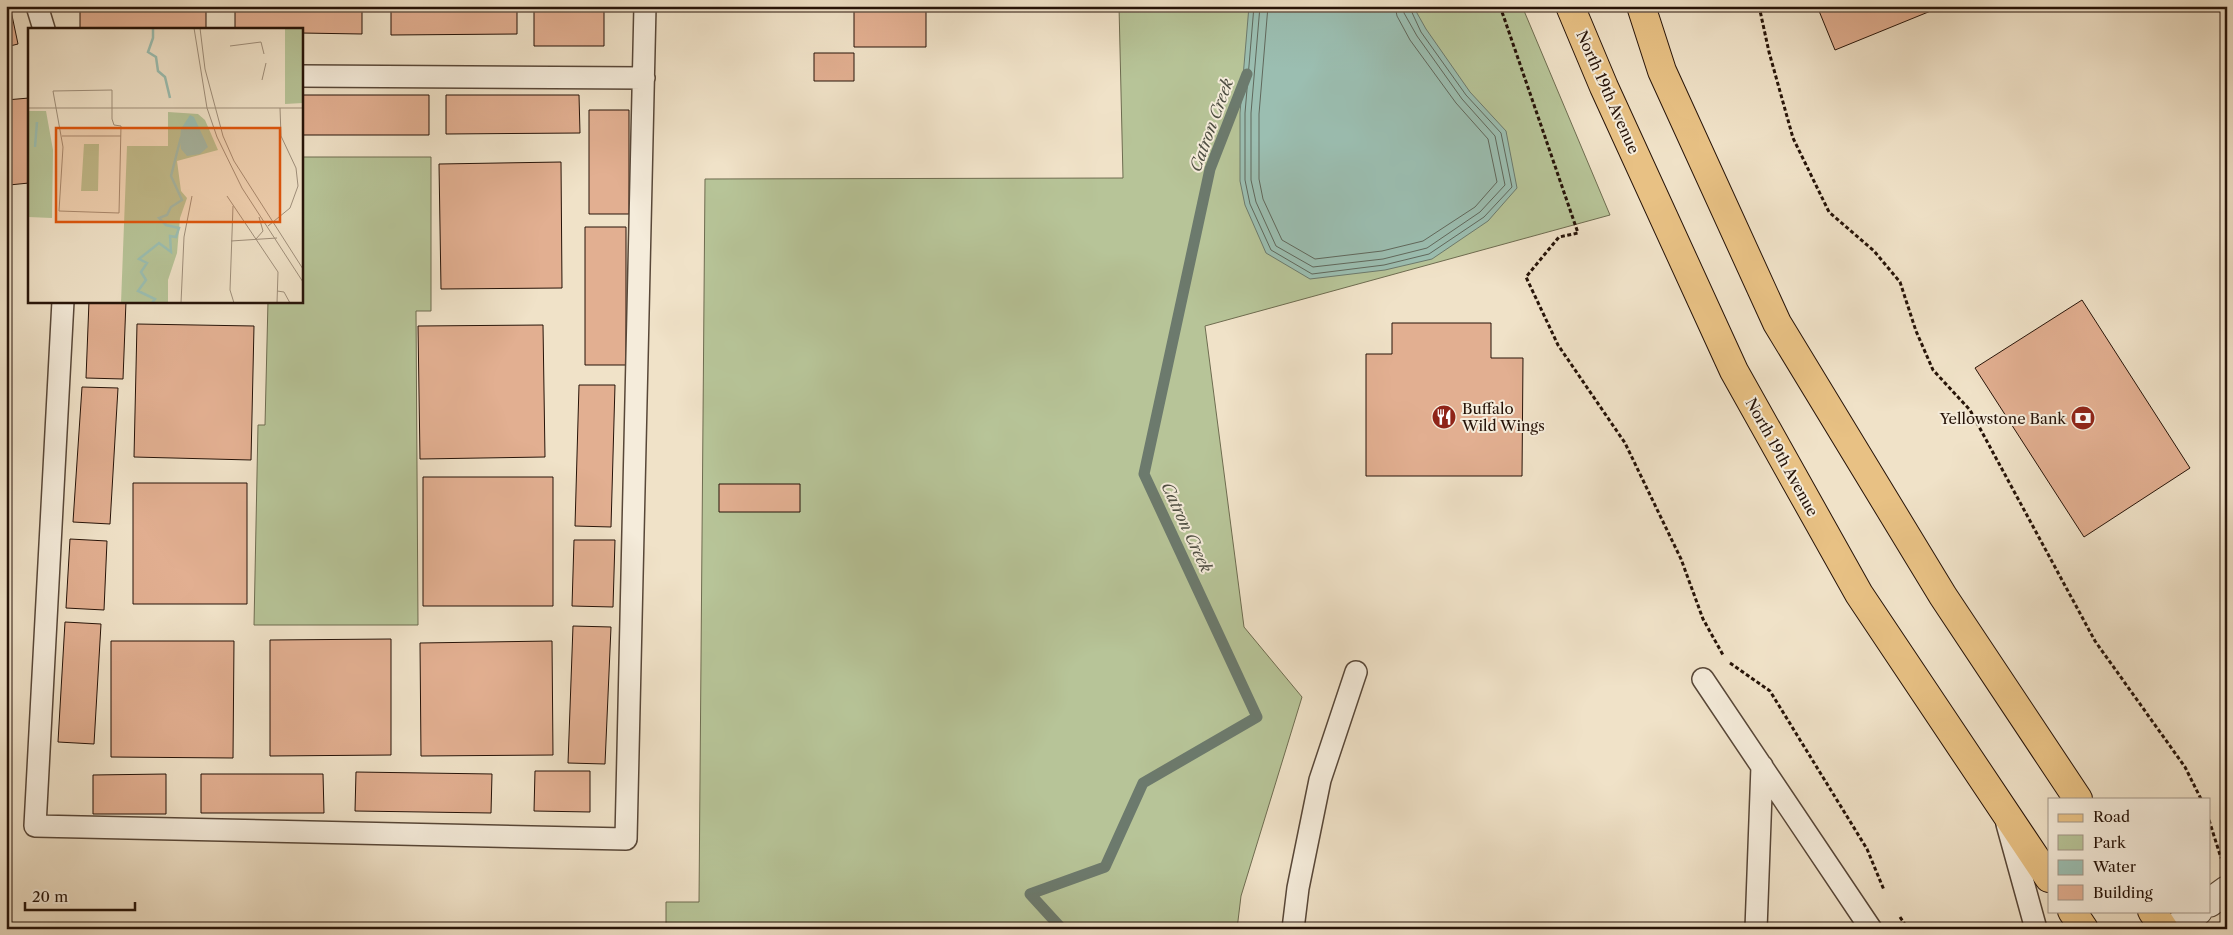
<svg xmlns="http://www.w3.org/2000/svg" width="2233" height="935" viewBox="0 0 2233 935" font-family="'Libre Caslon Text',serif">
  <rect width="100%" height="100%" fill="#f0e2c8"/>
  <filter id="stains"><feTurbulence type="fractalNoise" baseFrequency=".004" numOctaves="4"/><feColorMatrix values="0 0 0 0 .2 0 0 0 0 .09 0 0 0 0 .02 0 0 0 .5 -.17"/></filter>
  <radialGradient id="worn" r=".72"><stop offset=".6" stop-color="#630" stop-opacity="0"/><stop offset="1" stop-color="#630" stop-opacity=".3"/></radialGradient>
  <path fill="#b7c498" stroke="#6e6c50" d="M1119,6H1522L1610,215L1205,326L1244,627L1302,697L1241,896L1237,929H666V902H699L705,179L1123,178Z
    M301,157H431V311H416L418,625H254L258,425H265L268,301H301Z"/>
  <path fill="#9bbeb1" stroke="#6c7a6d" d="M1249,6H1413L1426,29L1470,92L1506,131L1517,188L1488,221L1432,259L1385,270L1310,279L1266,253L1245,205L1240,181V113Z"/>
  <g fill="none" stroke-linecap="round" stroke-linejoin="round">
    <path stroke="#60685c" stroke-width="1" d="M1254,6L1245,113V180L1250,204L1271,250L1312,274L1384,265L1429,254L1484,217L1512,187L1501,133L1466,95L1421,32L1409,6
      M1260,6L1251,113V180L1256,202L1276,246L1313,267L1383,259L1427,248L1480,212L1505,185L1495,136L1462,99L1417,36L1404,13L1403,6
      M1268,6L1259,114V179L1263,199L1282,240L1315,259L1382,251L1423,241L1475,207L1497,182L1488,139L1456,103L1410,40L1397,16L1395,6"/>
    <path stroke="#6c7a6d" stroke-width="11" d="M1062,929L1030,894L1105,867L1143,783L1257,717L1144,474L1210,169L1247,74"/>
  </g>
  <path fill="#e2af91" stroke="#261308" d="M6,6H10L18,44L6,47Z
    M80,6H206V29H80Z
    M235,6H362V34L301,33V29H235Z
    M391,6H517V34L391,35Z
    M854,6H926V47H854Z
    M1817,6H1943L1835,50Z
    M534,9H604V46H534Z
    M814,53H854V81H814Z
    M301,95H429V135H301Z
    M446,95H579L580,133L446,134Z
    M29,98V183L9,185L6,157V100Z
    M589,110H629V214H589Z
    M561,162L562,288L441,289L439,164Z
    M585,227H626V365H585Z
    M2082,300L2190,468L2084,537L1975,368Z
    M89,301H126L123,379L86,378Z
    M1392,323H1491V358H1523L1522,476H1366V354H1392Z
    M137,324L254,326L251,460L134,457Z
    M543,325L545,457L420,459L418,326Z
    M579,385H615L611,527L575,526Z
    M82,387L118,388L110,524L73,522Z
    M423,477H553V606H423Z
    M133,483H247V604H133Z
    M719,484H800V512H719Z
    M70,539L107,541L104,610L66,608Z
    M574,540H615L613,607L572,606Z
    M65,622L101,624L94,744L58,742Z
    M573,626L611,627L605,764L568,763Z
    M391,639V755L270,756V640Z
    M111,641H234L233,758L111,757Z
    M552,641L553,755L421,756L420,643Z
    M535,771H590V812L534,811Z
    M356,772L492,774L491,813L355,811Z
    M166,774V814H93V775Z
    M201,774H323L324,813H201Z"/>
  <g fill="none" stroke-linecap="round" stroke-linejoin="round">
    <defs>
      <path id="service" d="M37,6L44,29
        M301,76L644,78
        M63,301L35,826L626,839L645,6
        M1703,679L1871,929
        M2007,824L2036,929
        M1293,929L1298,888L1320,780L1356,672
        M1756,929L1762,766"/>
      <path id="minor" d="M2209,903L2227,890
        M2174,929L2198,911"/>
      <path id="primary" d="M1570,6L1604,87L1734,371L1859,594L2049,878
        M1641,6L1662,71L1777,323L1943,596L2078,799
        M2072,911L2084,929
        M2152,911L2164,929"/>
    </defs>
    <use href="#service" stroke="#584738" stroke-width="24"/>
    <use href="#minor" stroke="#584738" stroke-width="30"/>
    <use href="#primary" stroke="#261308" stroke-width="30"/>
    <path stroke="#261308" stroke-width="3" stroke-dasharray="4 2.5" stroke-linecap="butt" d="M1500,6L1578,233L1559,237L1526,277L1558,345L1625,443L1681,559L1703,619L1723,655
      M1759,6L1769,52L1793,138L1829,212L1874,251L1900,282L1916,331L1933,370L1970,410L2095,641L2185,767L2201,799
      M1730,663L1770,691L1867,849L1884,890
      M2209,820L2221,858
      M1900,917L1908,929"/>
    <use href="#service" stroke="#f5ecdb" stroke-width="21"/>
    <use href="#minor" stroke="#f5ecdb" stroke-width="28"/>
    <use href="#primary" stroke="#e8c184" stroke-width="28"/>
  </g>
  <defs>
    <symbol id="restaurant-disc" viewBox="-11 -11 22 22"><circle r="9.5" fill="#8f2418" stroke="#f5ecdb"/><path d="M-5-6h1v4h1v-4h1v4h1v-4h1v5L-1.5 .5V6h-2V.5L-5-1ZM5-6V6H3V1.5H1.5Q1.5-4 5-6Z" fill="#fff"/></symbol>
    <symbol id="bank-disc" viewBox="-11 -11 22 22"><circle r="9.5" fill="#8f2418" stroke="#f5ecdb"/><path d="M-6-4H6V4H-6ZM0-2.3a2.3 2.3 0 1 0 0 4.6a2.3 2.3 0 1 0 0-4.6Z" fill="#fff"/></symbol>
  </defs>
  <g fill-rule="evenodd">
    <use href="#restaurant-disc" x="1430" y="403" width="28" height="28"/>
    <use href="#bank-disc" x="2069" y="404" width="28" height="28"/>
  </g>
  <g text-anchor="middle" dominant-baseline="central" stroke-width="4" stroke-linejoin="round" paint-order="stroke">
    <g font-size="15" fill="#261308" stroke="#f5ecdb">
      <text transform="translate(1608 92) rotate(66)">North 19th Avenue</text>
      <text transform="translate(1782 457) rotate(61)">North 19th Avenue</text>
    </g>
    <g font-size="15" fill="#261308" stroke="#f5ecdb" text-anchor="start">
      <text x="1462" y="408">Buffalo<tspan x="1462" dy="17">Wild Wings</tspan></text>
      <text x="2066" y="418" text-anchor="end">Yellowstone Bank</text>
    </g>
    <g font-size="16" font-style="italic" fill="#4f4f43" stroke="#f5ecdb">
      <text transform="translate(1211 125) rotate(-70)">Catron Creek</text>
      <text transform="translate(1187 527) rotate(65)">Catron Creek</text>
    </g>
  </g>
  <g transform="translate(28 28)">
    <rect width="275" height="275" fill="#f0e2c8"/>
    <path d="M257,0H275V75L257,76ZM0,83H18L25,122L24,190L0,189ZM140,84L170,86L177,92L190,122L149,133L153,163L159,170L152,190L149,225L140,252V275H93L99,118H140ZM56,116H71L70,163H53Z" fill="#b7c498"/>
    <path d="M162,87L166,89L180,119L172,126L159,128L153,121L152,112L153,101Z" fill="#9bbeb1"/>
    <path fill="none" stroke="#9bbeb1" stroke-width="2.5" d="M125,0V10L120,24L128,29L130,43L137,49L142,70M7,119L9,94M124,275L127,271L110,263L118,252L113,244L119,235L111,231L131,215L143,224L142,208L148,209L151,200L138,197L131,190L139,187L143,179L154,172L143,148L153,109"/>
    <path fill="none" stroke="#9f8f7b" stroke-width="1" d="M166,0L179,80L189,109L214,160L275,254M172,0L177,41L195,108L206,133L275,241M202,18L233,14L236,26M234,52L238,35M84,62V91L86,97L93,98L91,185L31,183L35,119L25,63ZM0,80H275M34,108H93M199,168L250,244L249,275M205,178L202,262L206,275M240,198L262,180L270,158L268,140L253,108L252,80M228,211L235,203L231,189M203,213L249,210M249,263L256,264L262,275M153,275L156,209L164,168"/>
    <path fill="#de560c" fill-opacity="0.15" stroke="#de560c" stroke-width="2.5" d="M28,100H252V194H28Z"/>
    <rect width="275" height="275" fill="none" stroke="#261308" stroke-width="2.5"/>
  </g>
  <rect width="2233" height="935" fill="none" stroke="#f0e2c8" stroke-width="25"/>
  <rect x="8" y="8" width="2218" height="920" fill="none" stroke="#261308" stroke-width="2.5"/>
  <rect x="12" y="12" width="2208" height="910" fill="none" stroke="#261308"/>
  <rect x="2048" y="798" width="162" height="115" fill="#f5ecdb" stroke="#a29587"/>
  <rect x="2058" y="814" width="25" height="8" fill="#e8c184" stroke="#a29587"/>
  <text x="2093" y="822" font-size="15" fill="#261308">Road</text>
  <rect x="2058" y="835" width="25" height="15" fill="#b7c498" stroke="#a29587"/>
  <text x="2093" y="848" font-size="15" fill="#261308">Park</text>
  <rect x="2058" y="860" width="25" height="15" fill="#9bbeb1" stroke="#a29587"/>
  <text x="2093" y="872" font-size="15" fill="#261308">Water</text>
  <rect x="2058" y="885" width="25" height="15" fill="#e2af91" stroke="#a29587"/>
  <text x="2093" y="898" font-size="15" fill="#261308">Building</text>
  <path d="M25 902v8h110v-8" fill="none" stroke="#261308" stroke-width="2.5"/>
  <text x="32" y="902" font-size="15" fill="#261308" stroke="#f5ecdb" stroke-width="4" paint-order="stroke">20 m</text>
  <rect width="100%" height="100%" filter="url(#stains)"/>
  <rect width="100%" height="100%" fill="url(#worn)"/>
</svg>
